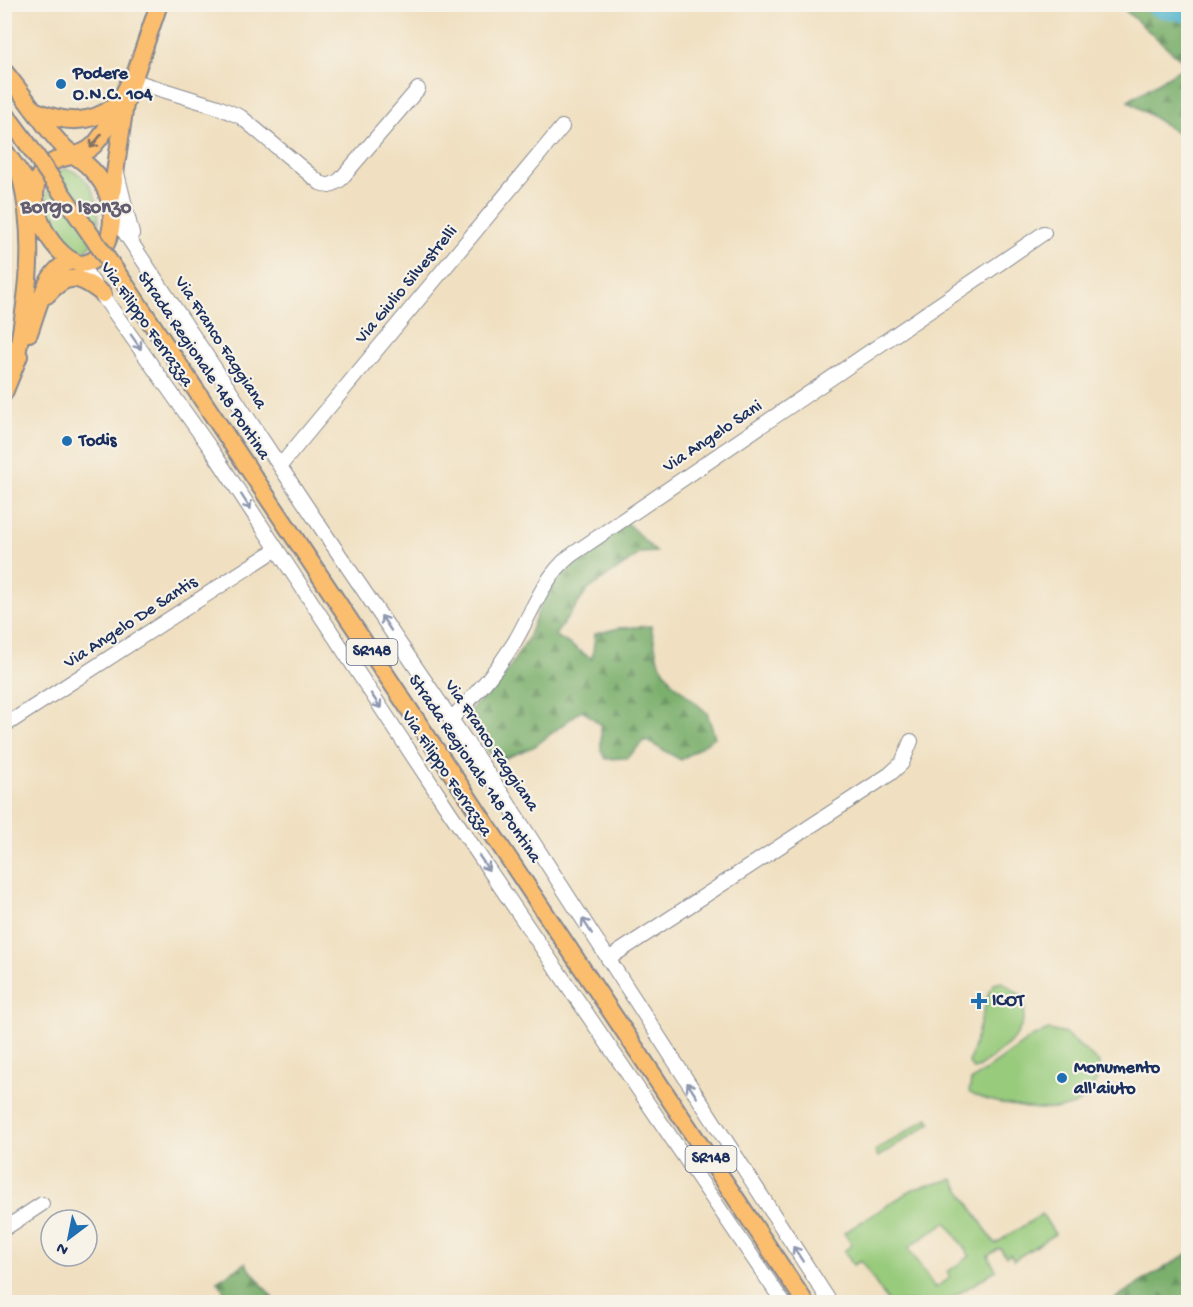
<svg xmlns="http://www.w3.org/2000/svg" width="1193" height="1307" viewBox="0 0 1193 1307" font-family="'Gochi Hand',sans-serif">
  <defs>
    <pattern id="forest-firs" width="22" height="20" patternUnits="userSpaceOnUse" patternTransform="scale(1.5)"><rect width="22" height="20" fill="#7aaf6c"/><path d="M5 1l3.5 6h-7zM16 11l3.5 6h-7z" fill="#638f5c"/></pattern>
  </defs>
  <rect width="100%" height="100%" fill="#f7f3e8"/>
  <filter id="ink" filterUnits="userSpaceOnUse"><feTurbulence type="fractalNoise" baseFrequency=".0167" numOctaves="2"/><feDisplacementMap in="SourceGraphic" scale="12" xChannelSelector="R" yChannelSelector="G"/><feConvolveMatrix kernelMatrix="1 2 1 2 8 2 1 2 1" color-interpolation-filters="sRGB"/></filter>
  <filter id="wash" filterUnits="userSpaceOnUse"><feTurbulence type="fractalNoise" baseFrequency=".008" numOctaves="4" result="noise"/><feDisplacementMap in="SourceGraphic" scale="24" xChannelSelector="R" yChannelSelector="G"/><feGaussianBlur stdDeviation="1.35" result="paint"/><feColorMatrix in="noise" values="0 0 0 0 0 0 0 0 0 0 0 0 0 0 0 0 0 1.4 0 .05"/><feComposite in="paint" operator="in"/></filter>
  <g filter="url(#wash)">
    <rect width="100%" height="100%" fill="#f0e0c1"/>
    <path fill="#98cb7c" stroke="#5a7d6d" stroke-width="1.5" fill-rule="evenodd" d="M64,169C97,170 111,230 86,250C50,255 30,182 64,169Z
      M1002,982L1023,997C1032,1033 1003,1049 978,1068L973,1069L969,1063L989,992L994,984Z
      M1049,1030L1066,1034L1099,1063C1098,1120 1041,1112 1000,1103C990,1100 977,1099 969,1092L971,1081L1032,1037Z
      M928,1118L931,1123L878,1157L875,1151Z
      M953,1179L995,1244L1042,1214L1055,1234L1014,1260L1010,1254L1006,1257L1000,1248L988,1256L996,1270L946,1302H888L861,1261L853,1265L844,1251L852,1245L844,1233L913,1189ZM946,1222L970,1256L947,1272L950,1278L935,1288L908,1248Z"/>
    <path fill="url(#forest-firs)" stroke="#4a6f65" stroke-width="1.5" d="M1184,5L1188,7V128L1176,132L1128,101L1187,65L1119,5Z
      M626,522L656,552L641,553L588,590L555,635L592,659L595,634L619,628L651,626L658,660L671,681L707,713L715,737L681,760L645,740L627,758L606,759L601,750V725L582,710L535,746L496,762L463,716L499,684L527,640L545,593L563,572Z
      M1188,1253V1302H1109Z
      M245,1263L276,1302H232L217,1281Z"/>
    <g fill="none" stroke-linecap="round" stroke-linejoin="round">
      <path stroke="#4db2cc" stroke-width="14" d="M1148,4L1158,10L1188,16"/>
    </g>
  </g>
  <g filter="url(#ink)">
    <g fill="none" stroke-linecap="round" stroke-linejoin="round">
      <defs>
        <path id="minor" d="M131,80L218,107L241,117L320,183L329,186L340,180L418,89
          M116,169L132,234
          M113,215L313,516L504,797L830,1302
          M80,264L211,449L449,811L783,1302
          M280,466L562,127
          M451,719C476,695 496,672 514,643C532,613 542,579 570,556L1044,233
          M4,726L277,549
          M608,959L890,774L902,763L911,741
          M4,1229L42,1204"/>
        <path id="major" d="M4,71C23,94 39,119 58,141C67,152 79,157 89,167C111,187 119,219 105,246C99,257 93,263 80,264C49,255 19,195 45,168C59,153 79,160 94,145C110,128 119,100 131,80
          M36,111C65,123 89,125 115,106
          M4,112L27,143
          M4,150L26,181
          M111,201L125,104L159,4
          M127,287L805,1302
          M47,295C68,271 80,276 103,294
          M29,333C38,310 45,269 71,261
          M15,365C28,297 37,241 20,173
          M4,393L19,356"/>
      </defs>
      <use href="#minor" stroke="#868890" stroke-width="16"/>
      <use href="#major" stroke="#868890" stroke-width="20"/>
      <use href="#minor" stroke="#fff" stroke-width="14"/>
      <use href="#major" stroke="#fbbd6e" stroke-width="16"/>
      <defs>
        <path id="major-bridge" d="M27,143L127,287"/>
      </defs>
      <use href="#major-bridge" stroke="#868890" stroke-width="20" stroke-linecap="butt"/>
      <use href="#major-bridge" stroke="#fbbd6e" stroke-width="16"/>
    </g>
    <defs><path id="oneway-shaft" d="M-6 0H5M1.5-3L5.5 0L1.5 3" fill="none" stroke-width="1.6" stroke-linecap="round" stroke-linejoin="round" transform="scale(1.5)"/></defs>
    <use stroke="#806f65" href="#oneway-shaft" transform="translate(96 141) rotate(130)"/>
    <g stroke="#8d97ae">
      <use href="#oneway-shaft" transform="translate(136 342) rotate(55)"/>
      <use href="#oneway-shaft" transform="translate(246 502) rotate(57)"/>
      <use href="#oneway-shaft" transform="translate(386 623) rotate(-124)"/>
      <use href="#oneway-shaft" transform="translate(376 701) rotate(56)"/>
      <use href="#oneway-shaft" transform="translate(484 863) rotate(56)"/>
      <use href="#oneway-shaft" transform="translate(587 926) rotate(-123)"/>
      <use href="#oneway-shaft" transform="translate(692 1090) rotate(-123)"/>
      <use href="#oneway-shaft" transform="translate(798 1254) rotate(-123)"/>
    </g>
  </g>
  <g fill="#1f6fb2" stroke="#f7f3e8" stroke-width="2">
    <circle cx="61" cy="84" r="6"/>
    <circle cx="67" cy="441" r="6"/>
    <path d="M976 992h6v6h6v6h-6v6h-6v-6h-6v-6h6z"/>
    <circle cx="1062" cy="1078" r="6"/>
  </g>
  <g text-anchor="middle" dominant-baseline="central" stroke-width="4.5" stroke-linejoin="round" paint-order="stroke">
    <g fill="#f7f3e8" stroke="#5d6a87" stroke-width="1.5">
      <rect x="346.5" y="639" width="51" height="26" rx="4.5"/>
      <rect x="685.5" y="1146" width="51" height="26" rx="4.5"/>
    </g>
    <g font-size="16" font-weight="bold" fill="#1b2f5e">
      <text x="372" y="652">SR148</text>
      <text x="711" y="1159">SR148</text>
    </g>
    <g font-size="18" font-weight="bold" fill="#1b2f5e" stroke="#f7f3e8" text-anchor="start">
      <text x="73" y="74">Podere<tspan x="73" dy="21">O.N.C. 104</tspan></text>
      <text x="79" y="441">Todis</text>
      <text x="992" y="1001">ICOT</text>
      <text x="1074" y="1068">Monumento<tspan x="1074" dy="21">all'aiuto</tspan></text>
    </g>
    <g font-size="18" fill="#1b2f5e" stroke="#f7f3e8">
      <text transform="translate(407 285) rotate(-50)">Via Giulio Silvestrelli</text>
      <text transform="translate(146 325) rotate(55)">Via Filippo Ferrazza</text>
      <text transform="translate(220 343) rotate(57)">Via Franco Faggiana</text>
      <text transform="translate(203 366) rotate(56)">Strada Regionale 148 Pontina</text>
      <text transform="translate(713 437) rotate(-34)">Via Angelo Sani</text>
      <text transform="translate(131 623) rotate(-33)">Via Angelo De Santis</text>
      <text transform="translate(491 746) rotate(56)">Via Franco Faggiana</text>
      <text transform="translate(474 769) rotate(56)">Strada Regionale 148 Pontina</text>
      <text transform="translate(446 774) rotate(56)">Via Filippo Ferrazza</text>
    </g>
    <g font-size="21" font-weight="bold" fill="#625d70" stroke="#f7f3e8">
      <text x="76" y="208">Borgo Isonzo</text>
    </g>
  </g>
  <rect width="1193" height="1307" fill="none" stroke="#f7f3e8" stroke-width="24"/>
  <g transform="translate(69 1238) rotate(212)"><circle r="28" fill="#f7f3e8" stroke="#9fa5b1" stroke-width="1.5"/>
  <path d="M0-4.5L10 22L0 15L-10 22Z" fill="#1f6fb2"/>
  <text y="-9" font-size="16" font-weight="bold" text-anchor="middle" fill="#1b2f5e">N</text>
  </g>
</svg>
